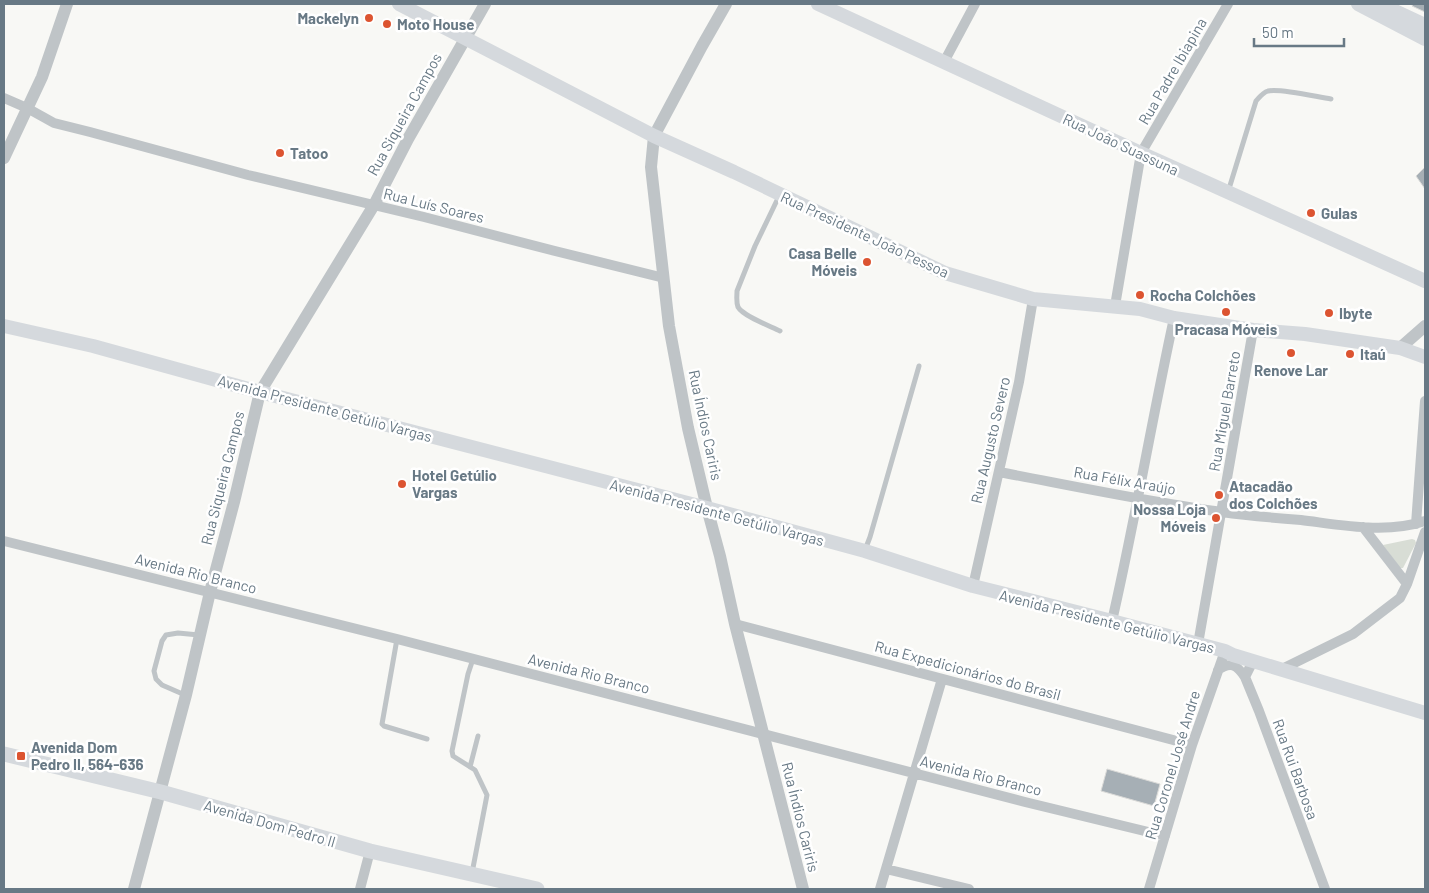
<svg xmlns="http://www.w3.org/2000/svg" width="1429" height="893" viewBox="0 0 1429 893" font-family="Barlow,sans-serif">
  <rect width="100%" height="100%" fill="#f8f8f5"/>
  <path fill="#d8ddd5" d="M1412,539L1415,540L1416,543L1403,568H1400L1383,545Z"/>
  <path fill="#a6afb5" stroke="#dadad8" d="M1413,4H1425V12L1412,6Z
    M1425,167V189L1416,176Z
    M1107,769L1160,784L1154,806L1101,791Z"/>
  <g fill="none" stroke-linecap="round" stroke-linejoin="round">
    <path stroke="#bfc4c7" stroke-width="5" d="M1228,192L1256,101C1260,97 1262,93 1268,91C1280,88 1317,97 1331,99
      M780,194L755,246L737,291C737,296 736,302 738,307C743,316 770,326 780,331
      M865,550L870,537L919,366
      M397,639L382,724L384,726L427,739
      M185,695L162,685L156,679L154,671L162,641L166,635L178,633L199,635
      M470,767L478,736
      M472,873L487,795L475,770L453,756L452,751L468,674L473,659"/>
    <path stroke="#bfc4c7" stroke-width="10" d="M944,62L975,4
      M4,98L27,108L54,123L90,132L248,175L424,217L555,251L664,278
      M1115,306L1141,153L1228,4
      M999,472C1073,486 1148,502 1222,512C1249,516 1275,518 1301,520C1342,525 1386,534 1425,521
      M1416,524L1425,401
      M1363,527L1407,584
      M4,541L397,639L1025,802L1165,836
      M973,586L1019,382L1033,299
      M1112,621C1135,521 1152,419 1174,318
      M735,624L1192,745
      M1198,644L1253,330
      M1253,661L1245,677L1259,711L1325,889
      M1282,669L1353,634L1400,598L1407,584L1425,532
      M1218,670C1231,661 1237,665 1245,677
      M886,869L969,889
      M360,889L370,851
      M880,889L942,679
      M1149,889L1192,745L1225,651"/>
    <path stroke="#bfc4c7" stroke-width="12" d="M726,4L702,46L654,136L651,167L669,326L688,428L707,508L720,556L735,624L803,889
      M4,158L42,77L67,4
      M1400,348L1425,326
      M134,889L186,695L210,592L234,502L260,392L374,205L408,139L485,4"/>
    <path stroke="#d5d9dd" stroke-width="14" d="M399,4L654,136L734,172L945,273L1033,299L1140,309L1174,318L1253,330L1305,334L1400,348L1425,357
      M818,4L1141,153L1425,281
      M1358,4L1425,39
      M1380,4L1425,25
      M4,326L93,346L260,392L707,508L865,551L973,586L1112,621L1225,651L1233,655L1425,713"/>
    <path stroke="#d5d9dd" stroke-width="15" d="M4,754L161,792L370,851L537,889"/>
  </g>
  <g fill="#dc5431" stroke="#fff" stroke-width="2">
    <circle cx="369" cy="18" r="5"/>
    <circle cx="387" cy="24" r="5"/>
    <circle cx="280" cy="153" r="5"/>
    <circle cx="1311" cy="213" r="5"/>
    <circle cx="867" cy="262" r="5"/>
    <circle cx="1140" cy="295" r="5"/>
    <circle cx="1226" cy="312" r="5"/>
    <circle cx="1329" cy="313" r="5"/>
    <circle cx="1291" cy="353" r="5"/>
    <circle cx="1350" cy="354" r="5"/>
    <circle cx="402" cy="484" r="5"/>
    <circle cx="1219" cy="495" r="5"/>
    <circle cx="1216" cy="518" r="5"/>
    <rect x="16" y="751" width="10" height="10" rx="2.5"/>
  </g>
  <g text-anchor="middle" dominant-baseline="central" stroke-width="5" stroke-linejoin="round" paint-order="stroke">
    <g font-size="15" font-weight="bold" fill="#687985" stroke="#fff" text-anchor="start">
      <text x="359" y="18" text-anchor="end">Mackelyn</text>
      <text x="397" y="24">Moto House</text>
      <text x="290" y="153">Tatoo</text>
      <text x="1321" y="213">Gulas</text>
      <text x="857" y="253" text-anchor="end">Casa Belle<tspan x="857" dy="17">Móveis</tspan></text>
      <text x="1150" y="295">Rocha Colchões</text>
      <text x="1339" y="313">Ibyte</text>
      <text x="1226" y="329" text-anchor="middle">Pracasa Móveis</text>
      <text x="1360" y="354">Itaú</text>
      <text x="1291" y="370" text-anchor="middle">Renove Lar</text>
      <text x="412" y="475">Hotel Getúlio<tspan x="412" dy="17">Vargas</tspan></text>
      <text x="1229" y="486">Atacadão<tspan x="1229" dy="17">dos Colchões</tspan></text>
      <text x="1206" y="509" text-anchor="end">Nossa Loja<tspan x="1206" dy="17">Móveis</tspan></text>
      <text x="31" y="747">Avenida Dom<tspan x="31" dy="17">Pedro II, 564-636</tspan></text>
    </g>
    <g font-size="15" fill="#687985" stroke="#fff">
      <text transform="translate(1172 71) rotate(-60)">Rua Padre Ibiapina</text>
      <text transform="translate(404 114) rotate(-61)">Rua Siqueira Campos</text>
      <text transform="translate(1121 144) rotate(25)">Rua João Suassuna</text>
      <text transform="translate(434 205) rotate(14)">Rua Luís Soares</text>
      <text transform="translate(865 234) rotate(25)">Rua Presidente João Pessoa</text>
      <text transform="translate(325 408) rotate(15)">Avenida Presidente Getúlio Vargas</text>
      <text transform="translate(1224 411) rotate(-80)">Rua Miguel Barreto</text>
      <text transform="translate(706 425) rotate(78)">Rua Índios Cariris</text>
      <text transform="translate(990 440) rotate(-77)">Rua Augusto Severo</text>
      <text transform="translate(222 478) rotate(-76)">Rua Siqueira Campos</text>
      <text transform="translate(1125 480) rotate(10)">Rua Félix Araújo</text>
      <text transform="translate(717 512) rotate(15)">Avenida Presidente Getúlio Vargas</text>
      <text transform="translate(196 573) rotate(14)">Avenida Rio Branco</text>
      <text transform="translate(1107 621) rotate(14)">Avenida Presidente Getúlio Vargas</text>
      <text transform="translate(968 670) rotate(15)">Rua Expedicionários do Brasil</text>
      <text transform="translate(589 673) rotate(14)">Avenida Rio Branco</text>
      <text transform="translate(1172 765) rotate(-73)">Rua Coronel José Andre</text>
      <text transform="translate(1296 769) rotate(70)">Rua Rui Barbosa</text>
      <text transform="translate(981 775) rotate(14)">Avenida Rio Branco</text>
      <text transform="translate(801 817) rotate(76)">Rua Índios Cariris</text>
      <text transform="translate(270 823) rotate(16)">Avenida Dom Pedro II</text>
    </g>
  </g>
  <rect width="1429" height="893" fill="none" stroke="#687985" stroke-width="10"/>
  <path d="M1254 38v8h90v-8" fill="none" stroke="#687985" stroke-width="2.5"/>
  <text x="1262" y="38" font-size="15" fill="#687985" stroke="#ffffff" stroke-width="4" paint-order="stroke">50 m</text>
</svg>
